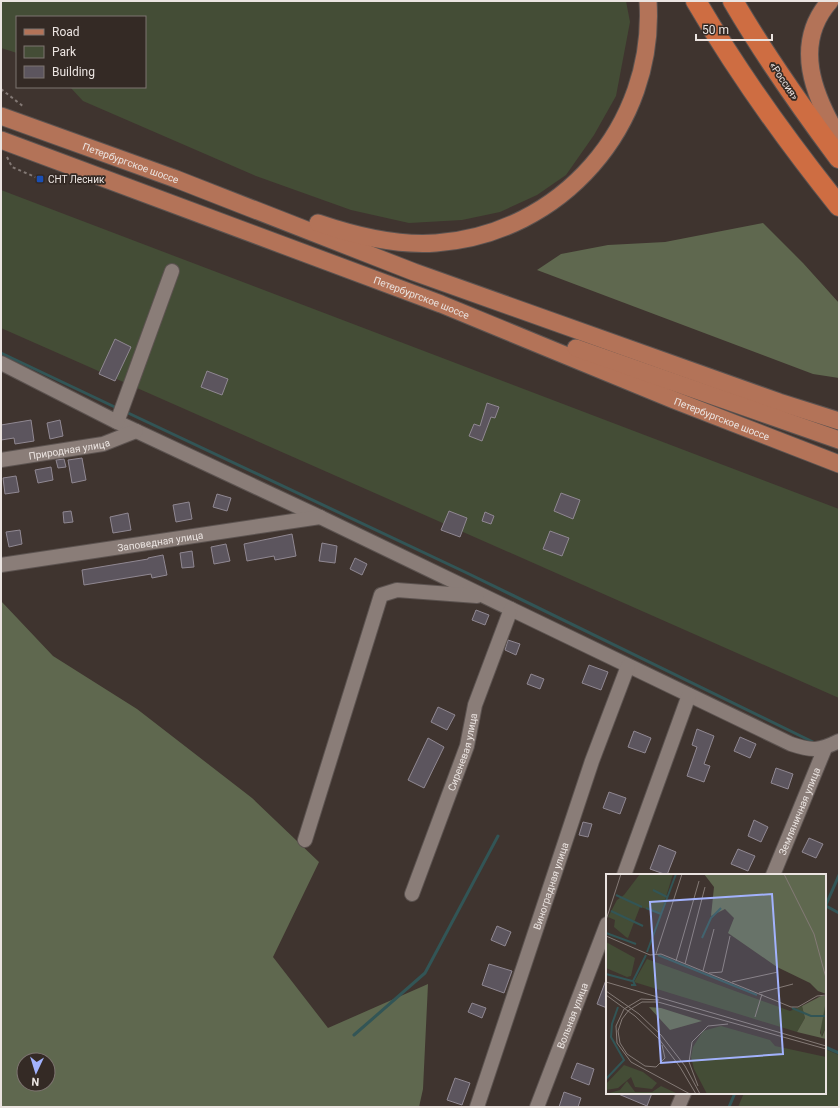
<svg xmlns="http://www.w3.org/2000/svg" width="840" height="1108" viewBox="0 0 840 1108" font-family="Roboto,sans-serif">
  <rect width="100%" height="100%" fill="#3f342f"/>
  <path fill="#444d36" d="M1,1H626L630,22L616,96L594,135L566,175L537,195L500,212L462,220L409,223L351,210L256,176L83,101L70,87H145V17H17V53L1,48Z
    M1,190L839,509V698L1,328Z
    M825,1049L839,1055V1107H738L744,1093H825Z"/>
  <path fill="#5f684f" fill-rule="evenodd" d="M763,223L803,263L839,303V378L813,374L537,270L561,254L608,245L665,242Z
    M1,601L53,656L137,709L252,798L319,862L273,957L328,1028L428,984L423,1089L419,1107H1ZM24,1060H48V1084H24Z"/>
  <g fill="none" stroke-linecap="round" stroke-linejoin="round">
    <path stroke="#325556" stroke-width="3" d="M1,353L119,409
      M126,412L467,573L815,743
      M826,906L839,913
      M825,907L839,875
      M354,1035L425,973L498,836
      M825,1047L839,1053
      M729,1107L735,1093"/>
  </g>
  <path fill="#5c555e" stroke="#908892" d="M115,339L131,347L115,381L99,374Z
    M207,371L228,379L222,395L201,387Z
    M487,403L499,407L495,418L491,417L482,441L469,436L474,424L480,426Z
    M31,420L34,441L15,444L14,438L1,440V425Z
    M60,420L63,436L50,439L47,423Z
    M82,458L86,480L72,483L68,460Z
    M64,459L66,467L58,468L56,460Z
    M51,467L53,480L38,483L35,470Z
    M16,476L19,492L5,494L3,478Z
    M561,493L580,500L573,519L554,511Z
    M217,494L231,498L227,511L213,507Z
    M189,502L192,519L176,522L173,505Z
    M71,511L73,522L64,523L63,512Z
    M449,511L467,518L460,537L441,530Z
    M485,512L494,516L491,524L482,521Z
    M128,513L131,530L113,533L110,517Z
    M20,530L22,544L9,547L6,532Z
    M550,531L569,538L562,556L543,549Z
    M292,534L296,556L275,560L274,556L247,561L244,544Z
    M322,543L337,546L335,563L319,561Z
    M226,544L230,561L214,564L211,547Z
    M192,551L194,567L182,568L180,553Z
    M163,555L167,575L152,578L151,574L84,585L82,570L148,559V558Z
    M355,558L367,564L362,575L350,569Z
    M476,610L489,615L485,625L472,620Z
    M508,640L520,644L516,655L505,650Z
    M589,665L608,672L601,690L582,683Z
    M531,674L544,679L540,689L527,684Z
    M438,707L455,715L447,730L431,722Z
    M697,729L714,736L704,764L710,766L704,782L687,776L697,747L692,745Z
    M634,731L651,738L645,753L628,747Z
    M740,737L756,744L750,758L734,751Z
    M428,738L444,747L424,788L408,780Z
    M776,768L793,774L788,789L771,783Z
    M609,792L626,798L620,814L603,808Z
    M754,820L768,827L761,842L748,836Z
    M583,822L592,824L588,837L579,835Z
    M809,838L823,844L816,858L802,852Z
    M659,845L676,852L667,875L650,869Z
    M738,849L755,856L748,871L731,864Z
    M497,926L511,932L505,946L491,940Z
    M489,964L512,971L504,993L482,985Z
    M606,980H607V1008L597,1004Z
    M472,1003L486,1008L482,1018L468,1012Z
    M577,1063L594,1069L589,1085L571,1078Z
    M455,1078L470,1083L462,1105L447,1100Z
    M564,1092L581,1098L578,1107H559Z
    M616,1093H652L647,1106Z"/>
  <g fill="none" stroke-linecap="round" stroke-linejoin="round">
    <defs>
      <g id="minor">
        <path d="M1,363L117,422L320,517L791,744C812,751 819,751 839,741"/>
        <path d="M117,422L172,271"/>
        <path id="s1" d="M1,460L103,444L136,431"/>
        <path id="s2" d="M1,565L320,517"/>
        <path d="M305,840L381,595L397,590L477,596"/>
        <path d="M624,875L689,695"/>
        <path id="s3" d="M773,875L825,748"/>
        <path id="s4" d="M412,894L467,746L475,705L511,609"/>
        <path id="s5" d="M477,1107L592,761L628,666"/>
        <path id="s6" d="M537,1107L607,924"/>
        <path d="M678,1107L684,1093"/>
      </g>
      <g id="major">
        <path d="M830,1C792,44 814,96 839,138"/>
        <path id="s7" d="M1,116L176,179L414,272L779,402L839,421"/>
        <path id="s8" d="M1,140L441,304L674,400L839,464"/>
        <path d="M318,223C356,236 396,246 436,243C561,234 656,126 648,1"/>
        <path d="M576,348L839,440"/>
      </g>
      <path id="highway" d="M696,1C738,73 787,141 839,206
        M733,1C765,56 801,107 839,158"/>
    </defs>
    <use href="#minor" stroke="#5c5350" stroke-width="16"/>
    <use href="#major" stroke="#5c5350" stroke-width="19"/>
    <use href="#highway" stroke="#5c5350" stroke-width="22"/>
    <path stroke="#827874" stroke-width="2" stroke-dasharray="3 3" stroke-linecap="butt" d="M1,89L24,107
      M7,157L12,167L40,179"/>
    <use href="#minor" stroke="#8a7d78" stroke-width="14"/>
    <use href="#major" stroke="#b37358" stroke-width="17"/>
    <use href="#highway" stroke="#ce6d42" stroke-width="20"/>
  </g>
  <rect fill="#1a4fb4" stroke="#342a25" stroke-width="1.5" x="36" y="175" width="8" height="8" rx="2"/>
  <g text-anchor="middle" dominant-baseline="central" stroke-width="3.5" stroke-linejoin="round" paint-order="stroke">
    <g font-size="10" fill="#ebe4e1" stroke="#342a25">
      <text transform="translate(784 81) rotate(56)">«Россия»</text>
      <text stroke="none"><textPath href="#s7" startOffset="138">Петербургское шоссе</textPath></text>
      <text stroke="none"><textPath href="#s8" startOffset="449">Петербургское шоссе</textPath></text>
      <text stroke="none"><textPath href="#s8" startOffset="773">Петербургское шоссе</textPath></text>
      <text stroke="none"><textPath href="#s1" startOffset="69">Природная улица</textPath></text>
      <text stroke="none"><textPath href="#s2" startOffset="161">Заповедная улица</textPath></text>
      <text stroke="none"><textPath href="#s4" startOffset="151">Сиреневая улица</textPath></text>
      <text stroke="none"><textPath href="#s3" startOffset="69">Земляничная улица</textPath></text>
      <text stroke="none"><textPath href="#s5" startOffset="233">Виноградная улица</textPath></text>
      <text stroke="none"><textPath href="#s6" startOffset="98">Вольная улица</textPath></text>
    </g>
    <g font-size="10" fill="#ebe4e1" stroke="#342a25" text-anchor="start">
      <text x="48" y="179">СНТ Лесник</text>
    </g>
  </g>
  <g transform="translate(606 874)">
    <rect width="220" height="220" fill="#3f342f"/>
    <path d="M34,0H67L55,39L34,33L22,64L20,63L8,53L9,46L2,43L11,26L18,21ZM0,68L29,84L25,102L21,103L0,94ZM41,85L184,137L196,132L199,144L191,158L28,108ZM220,127V153L215,163V148ZM115,152L164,166L169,172L220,183V220H101L88,195L85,183L87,173L97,157ZM18,191L37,198L51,209L46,215L29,213L25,203L12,214L0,216V210ZM21,207L29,218H46L55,212L72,220H0L14,216Z" fill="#444d36"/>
    <path d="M98,0H220V120L212,117L204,109L171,93L122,59L128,44L119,35L105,42L108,13ZM215,122H220V127L214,159L216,163L220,153V165L191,158L199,144L196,132ZM43,133L55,134L96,147L64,156Z" fill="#5f684f"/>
    <path fill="none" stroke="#325556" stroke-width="2" d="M47,16L61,23M10,21L36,33M40,34L55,40M5,37L37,52M0,59L30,70M96,64L105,44L115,34M41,78L70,0M52,81L151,121M0,100L26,107M25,111H29L27,107L40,81M186,134L205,142H219M0,205L18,186L5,163L6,150L12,133"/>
    <path fill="none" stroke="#847a76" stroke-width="1" d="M178,0L208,60L220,104M0,46L15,0M0,62L44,81L55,80L185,133H192L211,122L220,121M50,80L76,0M70,87L93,7M79,90L99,13M97,97L108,55M103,99L116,98L124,62M0,108L220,172M126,108L172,98M0,117L33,140L55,161L79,192L94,220M153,119L187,110M0,121L29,142L53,165L74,193L90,220M53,126L35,125L18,135L10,152L11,169L25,188L84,220M149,143L156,120M56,171L59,184L50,193L39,192L21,180L14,169L12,157L16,145L23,136L36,128H52L220,175M92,212L83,188L86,168L102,152L122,150"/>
    <path fill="#a2b2fd" fill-opacity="0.15" stroke="#a2b2fd" stroke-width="2" d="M166,20L177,180L55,189L44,28Z"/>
    <rect width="220" height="220" fill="none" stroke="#ebe4e1" stroke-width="2"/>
  </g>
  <rect width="840" height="1108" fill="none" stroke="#ebe4e1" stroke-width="4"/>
  <rect x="16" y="16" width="130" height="72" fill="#342a25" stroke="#7d7470"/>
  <rect x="24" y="29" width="20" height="6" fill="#b37358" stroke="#7d7470"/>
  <text x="52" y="36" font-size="12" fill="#ebe4e1">Road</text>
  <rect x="24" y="46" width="20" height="12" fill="#444d36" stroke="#7d7470"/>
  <text x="52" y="56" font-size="12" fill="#ebe4e1">Park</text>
  <rect x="24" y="66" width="20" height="12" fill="#5c555e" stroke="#7d7470"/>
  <text x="52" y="76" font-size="12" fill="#ebe4e1">Building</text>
  <g transform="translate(36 1072) rotate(184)"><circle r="19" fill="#342a25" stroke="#7d7470"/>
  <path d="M0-3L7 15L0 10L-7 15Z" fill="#a2b2fd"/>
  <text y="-6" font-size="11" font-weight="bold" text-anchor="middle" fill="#ebe4e1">N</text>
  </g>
  <path d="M696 34v6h76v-6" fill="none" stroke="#ebe4e1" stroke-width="2"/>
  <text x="702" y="34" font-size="12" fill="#ebe4e1" stroke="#342a25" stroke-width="3" paint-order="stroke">50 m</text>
</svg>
